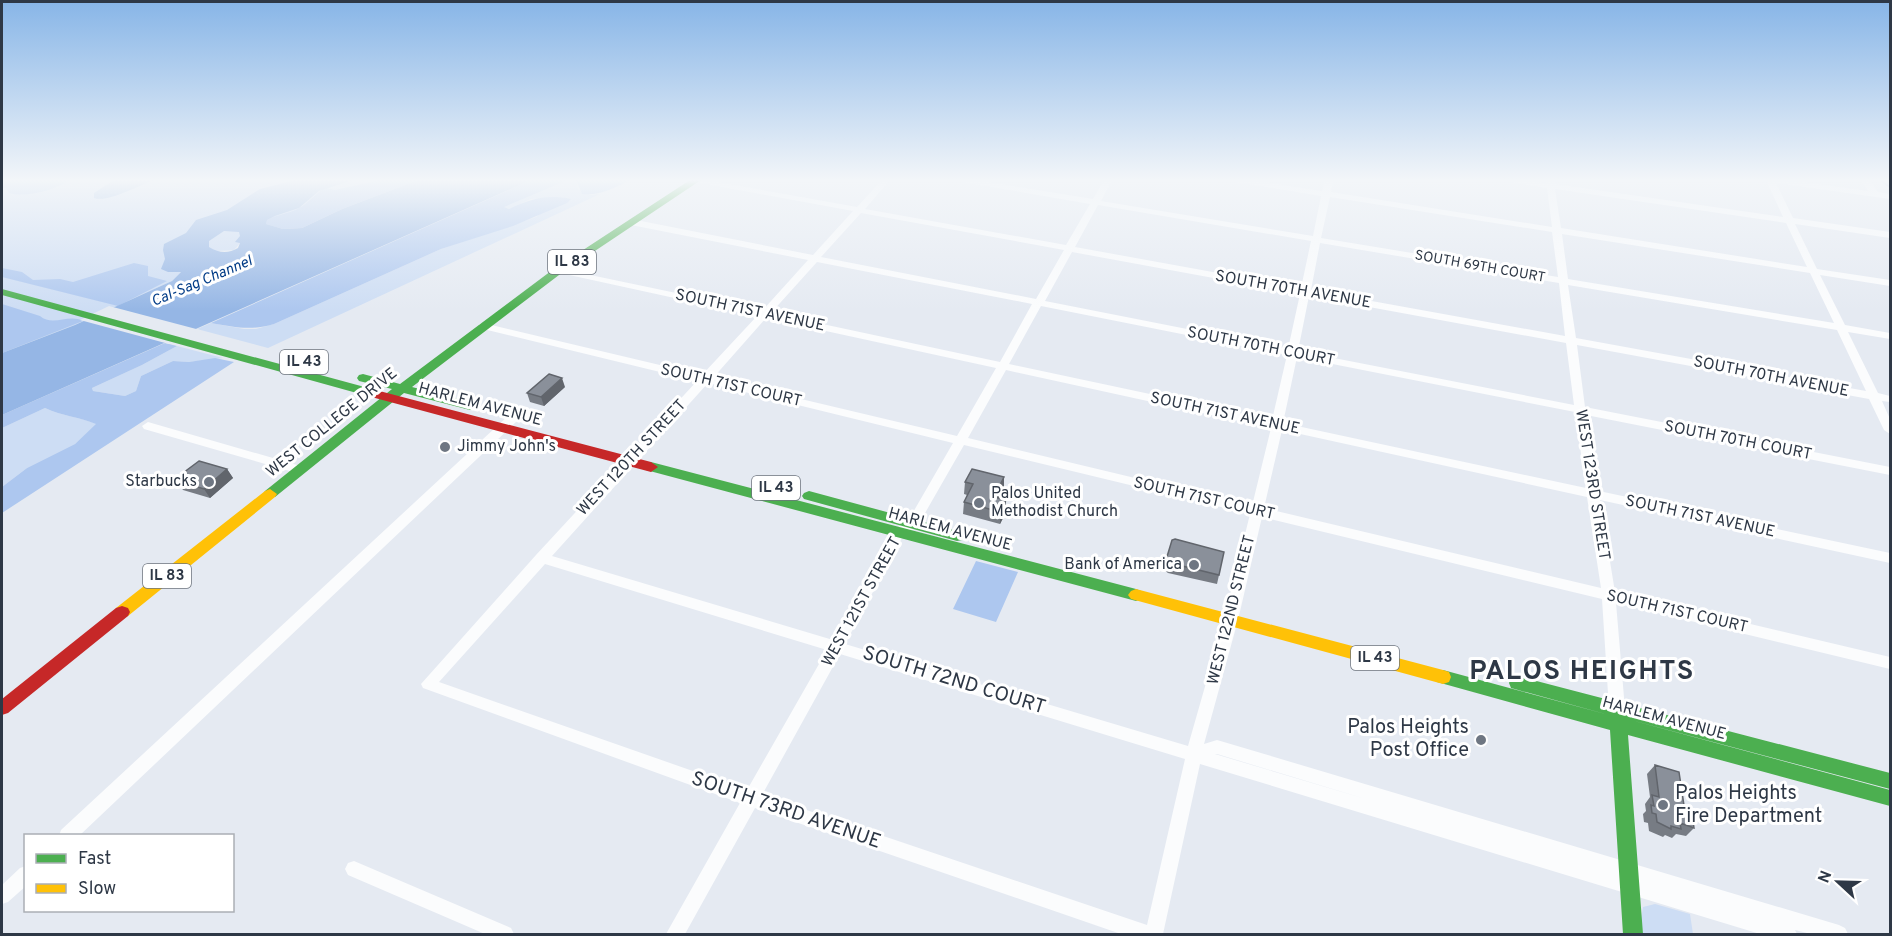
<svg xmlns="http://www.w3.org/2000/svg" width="1892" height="936" viewBox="0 0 1892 936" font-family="Overpass,sans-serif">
  <rect width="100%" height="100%" fill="#e5eaf2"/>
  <path fill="#cdddf4" d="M2,180H418L240,243L234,250L216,251L174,272H181L172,281L75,325L2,353Z
    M568,180H576L578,189L591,195L600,194L268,348L197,329L211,323L244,329H256L274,324L441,249L536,217L560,197L531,199L509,209L503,207Z
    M177,346L223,358L189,362L173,361L141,376L136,391L125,396L93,391L92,388L142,365Z
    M45,408C62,416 80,417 97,424L75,444L27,468L2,487V428Z
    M1655,904L1690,914L1693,934H1641L1640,925L1643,907Z"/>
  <path fill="#adc7ef" d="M7,180H70C55,190 27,198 9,193L6,188H2V182Z
    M380,180H418L342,209L302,228L283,229L266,224L267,220C277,214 289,214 299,208C309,203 315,193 326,188L335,190Z
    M531,180H568L504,207L509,209C530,199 547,194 571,199L567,203L513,226L441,249L274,324C251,331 234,327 211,323Z
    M576,180H631C615,187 601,196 582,194Z
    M134,263L148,266V276L167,281L118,306L2,277V268L22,272L33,280L60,279L73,282Z
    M2,304L40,316C53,327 69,313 83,321L2,353Z
    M165,343L177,346L142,365L92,388L93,391L125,396L136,391L141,376L173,361L189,362L215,358L234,362L2,513V487L27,468L75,444L96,424C80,417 62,416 45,408L2,428V415Z
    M976,561L1018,572L996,622L953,609Z"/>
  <path fill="#95b6e5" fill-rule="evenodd" d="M114,180H155C139,185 108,203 94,198V193Z
    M296,180H353L319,191L299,208L275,216L267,220L266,224L283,229L302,228L342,209L418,180H531L2,415V353L75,325L172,281L181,272H168L161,269L165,259L163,250L164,244L186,233L196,220L227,210L260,189ZM224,231L239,232L240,236L235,242L240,243L238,248C228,254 219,253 209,247V241Z"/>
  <path fill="#e5eaf2" d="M109,306L200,330L169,344L80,320Z"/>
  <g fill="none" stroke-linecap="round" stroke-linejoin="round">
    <path stroke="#95b6e5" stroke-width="2" d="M1880,180L1890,187"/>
    <path fill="#fbfcfd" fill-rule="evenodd" d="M691,180H707L857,207L882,180H890L865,209L1066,245L1090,204L963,182L959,180H976L1093,199L1104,180H1112L1101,201L1313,236L1321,196L1236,182L1232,180H1250L1322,191L1325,180H1333L1331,192L1552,227L1547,188L1511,182L1507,180L1546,183V180H1554L1555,184L1783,217L1766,180H1789L1868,191L1861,180H1869L1878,192L1890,194V199L1776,183L1793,218L1890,232V238L1795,224L1817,269L1890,280V286L1820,275L1845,325L1890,333V339L1848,332L1878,393L1890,396V402L1882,401L1890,419V434L1884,430L1869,399L1577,345L1585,407L1890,467V475L1586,415L1599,491L1890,553V563L1600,500L1615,592L1890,657V669L1616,603L1625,709L1622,714L1617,715L1612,714L1609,709L1602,599L1262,517L1238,620L1204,744L1217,740L1839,925L1845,928L1848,934H1811L1795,930L1797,934H1760L1200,764L1163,934H1121L755,808L685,934H666L740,803L423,688L421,684L536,555L697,381L479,328V324L483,323L702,375L757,316L560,273L557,272V268L762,311L808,260L631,225L627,222L631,219L813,255L853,211L695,182ZM1555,189L1786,223L1807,267L1561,228ZM1330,197L1552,232L1558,277L1321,238ZM1098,205L1311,241L1301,288L1075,247ZM861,213L1064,250L1036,299L821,257ZM1562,234L1810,273L1834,323L1568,279ZM1320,243L1559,283L1565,336L1311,290ZM1072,252L1300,294L1288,349L1045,301ZM817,262L1032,304L1000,362L771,313ZM1568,285L1837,330L1866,391L1576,338ZM1309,296L1566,343L1574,405L1298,351ZM1041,306L1287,355L1272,420L1009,364ZM766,318L996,368L957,436L713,378ZM1297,357L1575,412L1586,488L1283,423ZM1006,370L1271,428L1252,506L968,438ZM708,383L953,443L908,521L893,530L833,640L552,556ZM1282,430L1587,497L1601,588L1264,508ZM964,445L1250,514L1224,620L1188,746L845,644L903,536L917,527ZM545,564L827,650L747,790L439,682ZM840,654L1185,759L1147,925L762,795ZM1215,754H1217L1369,800Z
      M513,414L519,418L517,421L79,836H59L61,830L509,415Z
      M148,422L304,467L306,470L300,474L144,429L142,426Z
      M354,861L511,928L514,934H485L348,875L345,869L348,863Z
      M26,866V886L8,902L2,904V885L20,868Z"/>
    <path fill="#4caf50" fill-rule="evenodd" d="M690,180H701L559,275L412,387L474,403L476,406L474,409L470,410L404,393L275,497H265L263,494L265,491L392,389L359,381L357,378L359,375L363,374L400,384L551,271Z
      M2,289L372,389L374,392L372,395H364L2,295Z
      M651,462L1136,589L1141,591L1144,595L1141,599L1136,601L646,470L644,467Z
      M809,491L957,531L962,532L964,536L962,540L957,541L804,499L802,496L804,493Z
      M1443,670L1609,715L1511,688L1509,683L1511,678L1517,676L1890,773V789L1627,719L1890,790V806L1628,735L1643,934H1623L1610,730L1437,682L1435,677L1437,672Z"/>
    <path fill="#ffc107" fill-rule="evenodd" d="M270,489L277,494L275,497L128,616L122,618L116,616L114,612L116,608L265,491Z
      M1136,589L1443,670L1449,672L1451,677L1449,682L1443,684L1131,599L1128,595L1131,591Z"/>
    <path fill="#c62828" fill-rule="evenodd" d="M368,388L651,462L658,467L651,472L364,395L362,392L364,389Z
      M122,606L128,608L130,612L128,616L8,713L2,715V699L116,608Z"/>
  </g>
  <path fill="#777c84" d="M565,387L544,406L530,402L527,393Z
    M227,469L233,478L210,498L183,490L177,481L180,478L179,476Z
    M1004,477V489L999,498L1006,512L1000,524L963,514L964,502L967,495L964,494L965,482Z
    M1166,560L1219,575L1217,584L1168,573L1164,570Z
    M1655,765L1694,828L1686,836L1676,834L1672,838L1665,835L1663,837L1649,831L1648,823L1644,822L1643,814L1646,811L1645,804L1650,797L1647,774Z"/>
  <path fill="#61656c" d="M562,378L565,387L544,406L541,397Z
    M227,469L233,478L210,498L204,489Z
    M1004,477V489L994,509V497Z
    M1006,500V512L1000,524V512Z"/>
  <path fill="#8a909a" stroke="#61656c" stroke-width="1.5" d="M549,374L562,378L541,397L527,393Z
    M199,461L227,469L204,489L177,481L182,477L179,476Z
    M972,469L1004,477L994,497L1006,500L1000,512L964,502L973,484L965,482Z
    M1175,539L1224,552L1219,575L1170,563L1166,560L1172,540Z
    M1655,765L1679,772L1685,812L1692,814L1694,828L1680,823L1681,829L1671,826V829L1657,822L1656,814L1652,813L1651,805L1654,806L1652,795L1659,797Z"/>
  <linearGradient id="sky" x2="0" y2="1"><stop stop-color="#87b5e7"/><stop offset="0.58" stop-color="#f3f6f9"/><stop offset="1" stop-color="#f3f6f9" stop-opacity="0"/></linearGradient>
  <rect width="1892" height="311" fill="url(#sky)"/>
  <g fill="#6e7682" stroke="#fff" stroke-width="2">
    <circle cx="445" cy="447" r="6"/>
    <circle cx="209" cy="482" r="6"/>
    <circle cx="979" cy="503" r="6"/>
    <circle cx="1194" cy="565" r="6"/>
    <circle cx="1481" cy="740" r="6"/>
    <circle cx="1663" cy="805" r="6"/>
  </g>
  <g text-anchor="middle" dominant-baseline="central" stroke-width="6" stroke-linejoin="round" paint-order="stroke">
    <g font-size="14" fill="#2e3846" stroke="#fff">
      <text transform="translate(1480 267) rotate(10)">SOUTH 69TH COURT</text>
    </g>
    <g fill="#fff" stroke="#6d747e" stroke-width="1.5">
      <rect x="548" y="250" width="48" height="24" rx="4.5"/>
      <rect x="280" y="350" width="48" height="24" rx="4.5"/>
      <rect x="752" y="476" width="48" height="24" rx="4.5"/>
      <rect x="143" y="564" width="48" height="24" rx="4.5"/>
      <rect x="1351" y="646" width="48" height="24" rx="4.5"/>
    </g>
    <g font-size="15" font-weight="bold" fill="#2e3846">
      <text x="572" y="262">IL 83</text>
      <text x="304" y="362">IL 43</text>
      <text x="776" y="488">IL 43</text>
      <text x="167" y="576">IL 83</text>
      <text x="1375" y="658">IL 43</text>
    </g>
    <g font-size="15" font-style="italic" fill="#023c87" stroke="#fff">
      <text transform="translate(202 282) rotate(-23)">Cal-Sag Channel</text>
    </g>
    <g font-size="16" fill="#2e3846" stroke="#fff">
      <text transform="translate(1293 290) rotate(10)">SOUTH 70TH AVENUE</text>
      <text transform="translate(750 311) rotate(12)">SOUTH 71ST AVENUE</text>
      <text transform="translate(1261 347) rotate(11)">SOUTH 70TH COURT</text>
      <text transform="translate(1771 377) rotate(11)">SOUTH 70TH AVENUE</text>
      <text transform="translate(731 386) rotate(13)">SOUTH 71ST COURT</text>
      <text transform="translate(480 405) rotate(15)">HARLEM AVENUE</text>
      <text transform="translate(1225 414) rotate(12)">SOUTH 71ST AVENUE</text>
      <text transform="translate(332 423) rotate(-39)">WEST COLLEGE DRIVE</text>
      <text transform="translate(1738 441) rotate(11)">SOUTH 70TH COURT</text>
      <text transform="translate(632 458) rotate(-47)">WEST 120TH STREET</text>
      <text transform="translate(1592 485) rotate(81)">WEST 123RD STREET</text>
      <text transform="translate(1204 499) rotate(13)">SOUTH 71ST COURT</text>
      <text transform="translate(1700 517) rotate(12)">SOUTH 71ST AVENUE</text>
      <text transform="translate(950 530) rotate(15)">HARLEM AVENUE</text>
      <text transform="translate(862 602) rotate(-61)">WEST 121ST STREET</text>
      <text transform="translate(1232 610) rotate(-76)">WEST 122ND STREET</text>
      <text transform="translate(1677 612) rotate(13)">SOUTH 71ST COURT</text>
      <text transform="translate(1664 719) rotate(15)">HARLEM AVENUE</text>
    </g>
    <g font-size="16" fill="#2e3846" stroke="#fff" text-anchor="start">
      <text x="457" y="447">Jimmy John's</text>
      <text x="197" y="482" text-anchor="end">Starbucks</text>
      <text x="991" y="494">Palos United<tspan x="991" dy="18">Methodist Church</tspan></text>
      <text x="1182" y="565" text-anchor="end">Bank of America</text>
    </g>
    <g font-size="20" fill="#2e3846" stroke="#fff">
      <text transform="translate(954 681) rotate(17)">SOUTH 72ND COURT</text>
      <text transform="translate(786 811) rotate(19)">SOUTH 73RD AVENUE</text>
    </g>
    <g font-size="20" fill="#2e3846" stroke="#fff" text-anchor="end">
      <text x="1469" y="728">Palos Heights<tspan x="1469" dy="23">Post Office</tspan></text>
      <text x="1675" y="794" text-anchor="start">Palos Heights<tspan x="1675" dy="23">Fire Department</tspan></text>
    </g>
    <g font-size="27" font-weight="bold" letter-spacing="1.5" fill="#2e3846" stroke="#fff">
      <text x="1582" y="672">PALOS HEIGHTS</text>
    </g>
  </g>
  <rect width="1892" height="936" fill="none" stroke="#2e3846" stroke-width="6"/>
  <rect x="24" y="834" width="210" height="78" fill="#ffffff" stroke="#abafb5" stroke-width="1.5"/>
  <rect x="36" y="854" width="30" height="9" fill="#4caf50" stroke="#abafb5" stroke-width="1.5"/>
  <text x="78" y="864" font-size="18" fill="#2e3846">Fast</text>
  <rect x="36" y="884" width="30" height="9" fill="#ffc107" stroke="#abafb5" stroke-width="1.5"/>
  <text x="78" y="894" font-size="18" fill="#2e3846">Slow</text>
  <g transform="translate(1838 882) rotate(292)" stroke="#ffffff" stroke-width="4.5" paint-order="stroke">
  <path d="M0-4.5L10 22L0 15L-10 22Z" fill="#2e3846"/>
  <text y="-9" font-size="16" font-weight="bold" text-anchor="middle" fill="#2e3846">N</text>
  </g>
</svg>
